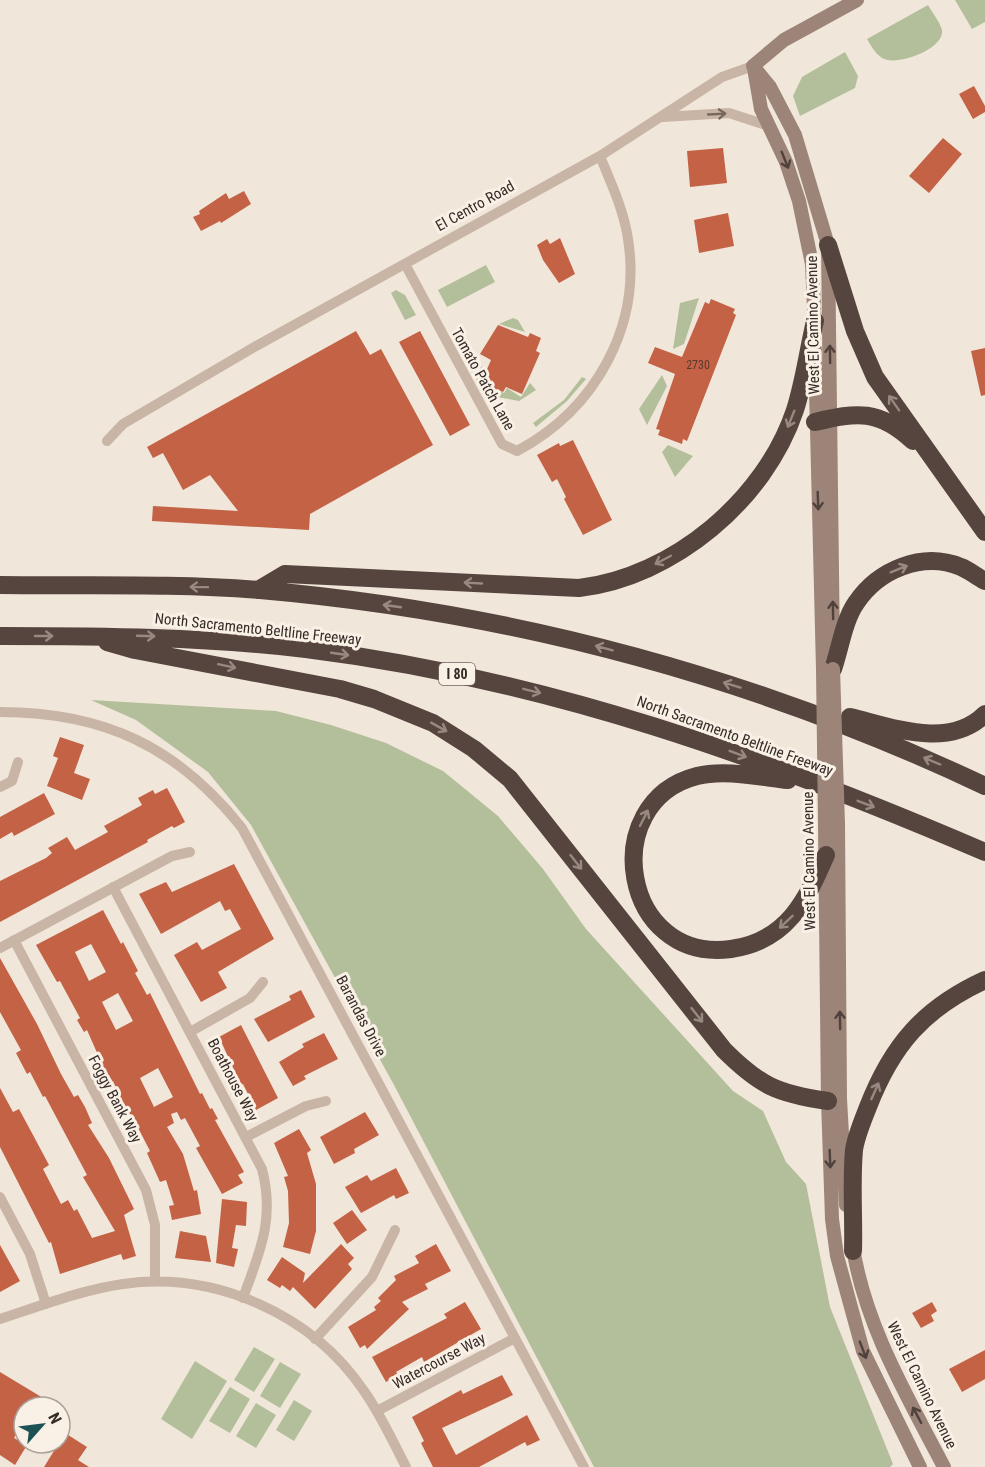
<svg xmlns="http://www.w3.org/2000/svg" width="985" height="1467" viewBox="0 0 985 1467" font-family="'Roboto Condensed',sans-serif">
  <rect width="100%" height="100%" fill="#f1e6da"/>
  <path fill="#b3bf9a" d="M955,0H985V22L972,29Z
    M928,5C932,12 940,22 942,30C945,49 896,67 882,58C875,53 871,46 867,39Z
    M845,52L858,76L855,88L800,116L793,96L802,77Z
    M486,265L495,282L447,307L438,290Z
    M396,290L405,295L416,315L405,320L391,293Z
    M699,298L684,344L673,349L680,303Z
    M513,318L518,320L525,332L499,324Z
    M467,362L483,367L479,376L481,383L504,393L507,388L521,397L530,383L536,390L519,401L497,397L488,400Z
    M662,375L667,386L647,425L639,409Z
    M582,377L586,379L567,401L536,427L533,423L564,400Z
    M668,445L693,456L675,477L662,452Z
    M91,700L276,711L331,725L386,743L443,771L498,816L543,869L586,929L733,1091L763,1111L786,1162L806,1184L830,1307L893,1464L890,1467H594L394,1085L251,825L208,772L136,720Z
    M254,1347L275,1359L254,1392L234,1380Z
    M195,1361L227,1381L192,1439L161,1419Z
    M280,1362L301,1374L280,1408L260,1396Z
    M230,1387L250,1399L230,1433L209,1421Z
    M294,1400L312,1411L294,1441L276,1430Z
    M256,1403L276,1415L256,1448L236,1436Z"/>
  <path fill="#c46245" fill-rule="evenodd" d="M974,86L985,106V112L973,119L959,94Z
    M943,138L962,154L929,193L909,176Z
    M723,148L727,183L690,187L687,151Z
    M244,191L251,204L221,223L220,221L201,231L193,217L200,214L199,211L226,193L229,199Z
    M728,213L734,246L699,253L694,220Z
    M560,238L575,274L559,283L543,260L537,245L547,239L550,244Z
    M711,299L735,309L733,313L736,315L687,441L683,439L682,444L658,435L660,430L656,429L675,374L648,363L655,347L682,357L705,302L709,304Z
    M498,325L528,337L530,333L541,338L536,351L540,353L522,394L506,387L503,392L481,383L491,360L480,354Z
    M356,331L370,355L381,349L433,445L310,514L309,530L152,521L153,506L238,511L210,475L183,490L163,453L153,458L147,447Z
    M420,331L470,425L450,436L399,342Z
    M985,348V395L981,396L971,351Z
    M573,440L612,520L583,535L564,499L566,497L557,479L552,482L537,455L559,443L560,446Z
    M60,737L84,745L74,773L90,779L82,800L47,786L58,758L53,756Z
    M167,788L185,822L174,828L172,826L147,840L148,842L0,922V881L46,858L52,853L48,848L67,837L75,850L108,832L104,826L142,805L138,798L153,790L155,794Z
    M44,793L55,814L14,836L12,832L0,839V817Z
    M234,864L274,939L218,972L227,988L201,1002L174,955L197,942L202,950L241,929L230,909L225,911L220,901L161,934L139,894L166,882L172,892Z
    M103,910L121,944L123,942L138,971L135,973L147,995L150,993L200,1094L202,1093L210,1109L212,1108L218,1119L215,1120L244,1172L238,1175L243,1183L222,1194L196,1148L200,1146L185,1118L181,1120L177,1112L171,1114L174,1123L167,1127L183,1154L194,1191L197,1190L201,1214L172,1220L169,1206L174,1205L166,1180L160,1182L147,1153L150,1151L131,1114L128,1115L113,1081L110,1082L87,1030L84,1032L77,1020L80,1018L60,981L57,982L36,945ZM91,944L106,972L89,981L75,952ZM118,993L133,1021L116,1030L102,1002ZM158,1068L173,1097L154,1107L140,1078Z
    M0,958L37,1024L61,1074L74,1097L78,1095L85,1107L92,1123L88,1125L109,1158L134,1209L124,1215L136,1256L123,1260L121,1254L60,1274L51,1242L49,1243L0,1147V1088L13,1112L19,1109L33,1135L49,1165L43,1169L61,1204L68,1200L74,1211L77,1209L92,1238L115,1231L83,1177L87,1175L45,1096L43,1097L30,1072L27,1074L16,1053L21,1050L0,1012Z
    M301,990L315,1017L268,1042L254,1019L291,1000L289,996Z
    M241,1025L278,1098L256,1110L243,1084L241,1085L219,1037Z
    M324,1033L338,1059L304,1076L306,1079L293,1086L279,1062L304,1047L302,1044Z
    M365,1112L379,1135L354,1149L355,1153L334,1164L320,1137Z
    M299,1129L311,1150L307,1153L316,1184V1231L310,1254L283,1247L289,1223L288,1191L284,1177L288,1176L274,1143Z
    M396,1168L409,1193L396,1199L394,1195L361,1213L345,1187L367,1175L371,1181Z
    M222,1199L247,1202L246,1226L236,1225L232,1248L238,1249L234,1267L216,1263Z
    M352,1210L367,1230L347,1244L333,1223Z
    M180,1231L206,1236L211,1262L175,1258Z
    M341,1244L354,1258L348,1264L352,1269L315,1309L293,1287L290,1291L282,1285L280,1288L267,1280L282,1257L305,1273L303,1283Z
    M436,1244L451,1271L425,1284L428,1289L402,1302L409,1309L367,1349L365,1345L360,1348L348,1327L376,1310L374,1307L381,1301L378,1298L396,1280L394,1276L419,1263L415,1256Z
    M0,1245L20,1281L0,1292Z
    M465,1302L481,1329L424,1362L422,1357L396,1372L398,1375L386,1382L372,1357L447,1318L444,1314Z
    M932,1302L937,1311L931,1315L934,1321L921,1328L912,1313Z
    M985,1350V1379L962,1392L949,1369Z
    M0,1372L58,1407H24V1422L14,1438L27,1445L15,1465L0,1455Z
    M502,1375L513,1395L442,1428L456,1455L527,1415L540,1440L527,1446L525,1442L479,1467H433L421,1443L424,1441L412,1417L461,1390L463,1394Z
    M65,1433L87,1447L78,1460L89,1467H44Z"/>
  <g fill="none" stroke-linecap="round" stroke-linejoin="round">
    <path stroke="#c9b5a6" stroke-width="10" d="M663,117L729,113L769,126
      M405,264L502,444L517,451C596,409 644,324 627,233C622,206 610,181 600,156
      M107,441L123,424L256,346L600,156L722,77L753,66
      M0,712C104,712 178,747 242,828L584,1467
      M0,787L12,781L18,762
      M113,887L262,1169C275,1219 260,1251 243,1298
      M14,940L146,1190L155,1225V1282
      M0,948L172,856L190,852
      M190,1032L250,998L263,982
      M246,1137L306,1106L326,1101
      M0,1197L30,1254L46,1304
      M0,1319C40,1306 81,1290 123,1284C215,1271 312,1314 364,1391C381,1415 393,1442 406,1467
      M315,1339L372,1277L395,1230
      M377,1411L515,1338"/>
    <path stroke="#9c8478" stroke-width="14" d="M753,66L770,87L795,135L828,245L833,653
      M753,66L784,40L857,0
      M754,68L761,109L786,162L799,201L812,264L815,330
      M815,349L823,669
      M825,823L828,1101L832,1219L837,1256L863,1351L920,1467
      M838,824L840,1099L846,1205
      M852,1242C864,1324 906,1394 944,1467"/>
    <path stroke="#56453e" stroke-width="18" d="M828,245L855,331L875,377L985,532
      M815,422C857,412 879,409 913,441
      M0,585C86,586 174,583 260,590C512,612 757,678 985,786
      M258,590L285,574L579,588C673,577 765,500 795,410C804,382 808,351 815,321
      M0,636C103,636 204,637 306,649C547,679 764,757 985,852
      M107,642L135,650L340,689L374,699L433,723L474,749L510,779L724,1050C760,1086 778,1094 828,1101
      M833,669C840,649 844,620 856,603C878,570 922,551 961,567C969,570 977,577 985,581
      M850,717C892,727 949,750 985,714
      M788,780C760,777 725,769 697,776C596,802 622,964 731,949C787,941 806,901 826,855
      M853,1251C854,1218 851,1183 854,1150C856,1136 863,1120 868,1107C892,1045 924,1008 985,980"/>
    <path stroke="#9c8478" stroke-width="14" d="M823,669L825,823
      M833,669L838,824"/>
  </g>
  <defs><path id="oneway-shaft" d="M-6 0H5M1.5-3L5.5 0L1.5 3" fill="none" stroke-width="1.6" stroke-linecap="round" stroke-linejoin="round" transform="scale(1.5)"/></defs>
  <use stroke="#786960" href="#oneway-shaft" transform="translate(717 114) rotate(-3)"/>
  <g stroke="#4f413b">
    <use href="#oneway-shaft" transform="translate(785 160) rotate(68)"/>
    <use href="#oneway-shaft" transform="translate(830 354) rotate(-91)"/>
    <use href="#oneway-shaft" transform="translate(818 501) rotate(88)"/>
    <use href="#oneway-shaft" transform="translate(833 610) rotate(-91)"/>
    <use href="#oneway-shaft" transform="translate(840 1020) rotate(-91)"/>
    <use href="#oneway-shaft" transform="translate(830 1159) rotate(88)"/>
    <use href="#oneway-shaft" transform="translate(863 1350) rotate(69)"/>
    <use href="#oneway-shaft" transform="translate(917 1415) rotate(-118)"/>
  </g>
  <g stroke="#978981">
    <use href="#oneway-shaft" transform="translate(894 403) rotate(-125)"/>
    <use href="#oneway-shaft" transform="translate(791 419) rotate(112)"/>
    <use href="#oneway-shaft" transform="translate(663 560) rotate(152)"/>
    <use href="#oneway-shaft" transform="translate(899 569) rotate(-22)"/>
    <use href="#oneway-shaft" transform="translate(473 583) rotate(-177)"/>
    <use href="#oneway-shaft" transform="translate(199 587) rotate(-179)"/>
    <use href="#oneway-shaft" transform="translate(392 606) rotate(-172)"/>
    <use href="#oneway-shaft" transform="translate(44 636)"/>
    <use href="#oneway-shaft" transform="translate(146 636) rotate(2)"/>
    <use href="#oneway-shaft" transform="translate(604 648) rotate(-165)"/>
    <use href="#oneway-shaft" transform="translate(340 654) rotate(8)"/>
    <use href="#oneway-shaft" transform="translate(227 666) rotate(12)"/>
    <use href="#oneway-shaft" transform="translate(732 685) rotate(-163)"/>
    <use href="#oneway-shaft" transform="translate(532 691) rotate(14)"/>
    <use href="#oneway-shaft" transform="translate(439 727) rotate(29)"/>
    <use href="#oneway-shaft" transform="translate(738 754) rotate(21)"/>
    <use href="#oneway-shaft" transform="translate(932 761) rotate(-157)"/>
    <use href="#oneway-shaft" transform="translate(866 804) rotate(21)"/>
    <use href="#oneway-shaft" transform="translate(644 818) rotate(-63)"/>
    <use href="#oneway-shaft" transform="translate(576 862) rotate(52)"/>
    <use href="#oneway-shaft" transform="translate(786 922) rotate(137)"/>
    <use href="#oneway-shaft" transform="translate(697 1015) rotate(52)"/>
    <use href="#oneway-shaft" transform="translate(875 1091) rotate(-66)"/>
  </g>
  <g text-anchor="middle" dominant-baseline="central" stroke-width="6" stroke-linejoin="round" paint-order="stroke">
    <g font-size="12" fill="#59392e">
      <text x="698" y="365">2730</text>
    </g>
    <rect fill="#f9f0e6" stroke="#706660" stroke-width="1.5" x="439" y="663" width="36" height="22" rx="4.5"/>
    <g font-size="14" font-weight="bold" fill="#352b27">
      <text x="457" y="674">I 80</text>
    </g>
    <g font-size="15" fill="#352b27" stroke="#f9f0e6">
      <text transform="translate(475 206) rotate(-29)">El Centro Road</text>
      <text transform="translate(813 325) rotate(-91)">West El Camino Avenue</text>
      <text transform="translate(483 379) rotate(61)">Tomato Patch Lane</text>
      <text transform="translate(258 629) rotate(6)">North Sacramento Beltline Freeway</text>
      <text transform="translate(735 736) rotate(20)">North Sacramento Beltline Freeway</text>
      <text transform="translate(809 861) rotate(-91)">West El Camino Avenue</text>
      <text transform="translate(361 1016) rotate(62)">Barandas Drive</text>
      <text transform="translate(233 1080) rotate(62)">Boathouse Way</text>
      <text transform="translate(115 1099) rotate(62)">Foggy Bank Way</text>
      <text transform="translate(439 1361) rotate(-28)">Watercourse Way</text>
      <text transform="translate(922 1385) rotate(64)">West El Camino Avenue</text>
    </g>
  </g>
  <g transform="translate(42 1425) rotate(62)"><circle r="28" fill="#f9f0e6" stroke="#aba19a" stroke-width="1.5"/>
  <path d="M0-4.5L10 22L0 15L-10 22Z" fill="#1d5255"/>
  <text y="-9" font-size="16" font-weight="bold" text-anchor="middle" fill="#352b27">N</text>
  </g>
</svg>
